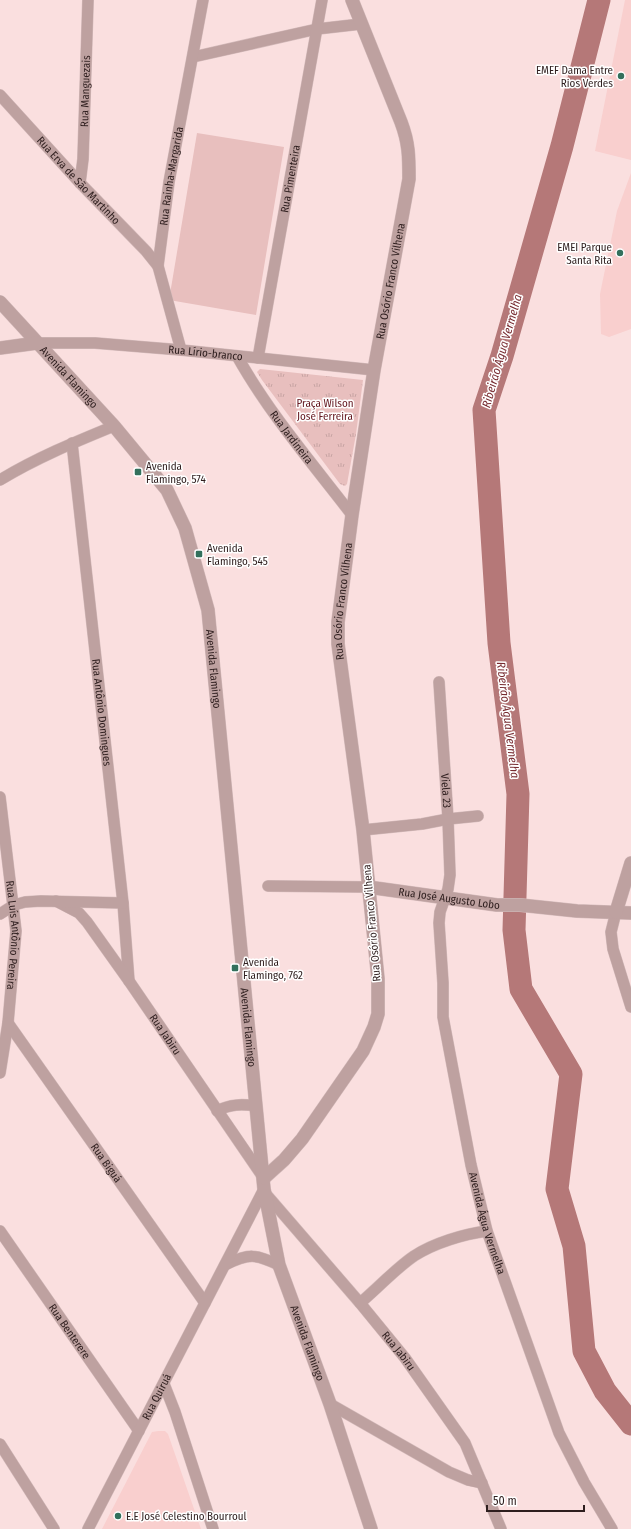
<svg xmlns="http://www.w3.org/2000/svg" width="631" height="1529" viewBox="0 0 631 1529" font-family="'Fira Sans Condensed',sans-serif">
  <defs>
    <pattern id="park-tufts" width="24" height="20" patternUnits="userSpaceOnUse"><rect width="24" height="20" fill="#e8bfbe"/><path d="M3 7l-1-3M5 7V3M7 7l1-3M15 17l-1-3M17 17v-4M19 17l1-3" fill="none" stroke="#c7a4a3"/></pattern>
  </defs>
  <rect width="100%" height="100%" fill="#fadfdf"/>
  <path fill="#f9cfce" d="M625,0H631V160L595,151Z
    M631,173V329L609,337L601,334L600,294L617,211Z
    M158,1431H165L168,1434L201,1529H102L152,1432Z"/>
  <path fill="#e8bfbe" d="M197,133L284,147L256,315L169,300Z"/>
  <path fill="url(#park-tufts)" d="M260,369L363,380L356,434L347,484L345,486L340,484L262,380L257,372Z"/>
  <g fill="none" stroke-linecap="round" stroke-linejoin="round">
    <path stroke="#b57878" stroke-width="23" d="M599,0L562,146L502,356L484,410L499,643L518,794L514,930L521,989L571,1074L557,1189L574,1246L584,1351L605,1391L631,1424"/>
    <defs>
      <g id="minor">
        <path d="M193,57L317,29L361,24"/>
        <path id="s1" d="M0,95L80,183L146,251L158,266"/>
        <path id="s2" d="M80,183L83,159L88,0"/>
        <path id="s3" d="M37,343H95L181,350L374,370"/>
        <path id="s4" d="M181,350L158,266L169,182L203,0"/>
        <path id="s5" d="M237,356C269,413 312,463 352,515"/>
        <path id="s6" d="M258,358L322,0"/>
        <path id="s7" d="M72,443L123,903L129,981"/>
        <path d="M0,480C36,458 75,442 114,426"/>
        <path id="s8" d="M439,682L448,819L450,875L448,889L440,912L439,923L443,983V1017L471,1165L487,1231L559,1433L584,1482L612,1529"/>
        <path id="s9" d="M0,797L16,931L8,1023L0,1073"/>
        <path d="M363,830L422,824L448,819L478,816"/>
        <path d="M268,886L368,887"/>
        <path id="s10" d="M56,901L79,913L87,922L129,981L263,1177"/>
        <path d="M616,912L611,932L613,949L631,1007"/>
        <path d="M0,914L14,905L25,902L41,901L123,903"/>
        <path id="s11" d="M8,1023L205,1303"/>
        <path d="M217,1111C230,1104 242,1104 256,1106"/>
        <path id="s12" d="M265,1193L360,1303L405,1358L465,1443L501,1529"/>
        <path id="s13" d="M0,1231L139,1431"/>
        <path d="M225,1265C249,1253 256,1254 279,1265"/>
        <path d="M360,1303C378,1288 395,1269 414,1256C434,1243 464,1234 487,1231"/>
        <path d="M164,1384L175,1412L213,1529"/>
        <path d="M330,1404L449,1472L468,1480L482,1483"/>
        <path d="M0,1444L54,1529"/>
        <path id="s14" d="M88,1529L264,1189"/>
      </g>
      <g id="tertiary">
        <path id="s15" d="M0,302L114,426L167,490L185,528L208,610L264,1189L279,1265L330,1404L371,1529"/>
        <path d="M0,348L37,343"/>
        <path id="s16" d="M368,887L497,905H520L577,911L631,913"/>
        <path d="M616,912L631,863"/>
        <path id="s17" d="M264,1178L284,1160L302,1139L363,1051L374,1027L378,1014V979L363,830L338,644V622L352,515L374,370L409,179C409,157 409,143 401,122L352,0"/>
      </g>
    </defs>
    <use href="#minor" stroke="#d5bcbc" stroke-width="12"/>
    <use href="#tertiary" stroke="#d5bcbc" stroke-width="14"/>
    <use href="#minor" stroke="#bea1a0" stroke-width="11"/>
    <use href="#tertiary" stroke="#bea1a0" stroke-width="13"/>
  </g>
  <g fill="#33705c" stroke="#fff" stroke-width="1.5">
    <circle cx="621" cy="76" r="4"/>
    <circle cx="620" cy="253" r="4"/>
    <rect x="134" y="468" width="8" height="8" rx="2"/>
    <rect x="195" y="550" width="8" height="8" rx="2"/>
    <rect x="231" y="964" width="8" height="8" rx="2"/>
    <circle cx="118" cy="1516" r="4"/>
  </g>
  <g text-anchor="middle" dominant-baseline="central" stroke-width="3" stroke-linejoin="round" paint-order="stroke">
    <g font-size="11" fill="#2e1e1e" stroke="#fff" text-anchor="start">
      <text x="613" y="70" text-anchor="end">EMEF Dama Entre<tspan x="613" dy="13">Rios Verdes</tspan></text>
      <text x="612" y="247" text-anchor="end">EMEI Parque<tspan x="612" dy="13">Santa Rita</tspan></text>
      <text x="146" y="466">Avenida<tspan x="146" dy="13">Flamingo, 574</tspan></text>
      <text x="207" y="548">Avenida<tspan x="207" dy="13">Flamingo, 545</tspan></text>
      <text x="243" y="962">Avenida<tspan x="243" dy="13">Flamingo, 762</tspan></text>
      <text x="126" y="1516">E.E José Celestino Bourroul</text>
    </g>
    <g font-size="11" fill="#2e1e1e" stroke="#fff">
      <text stroke="none"><textPath href="#s2" startOffset="92">Rua Manguezais</textPath></text>
      <text stroke="none"><textPath href="#s4" startOffset="178">Rua Rainha-Margarida</textPath></text>
      <text stroke="none"><textPath href="#s6" startOffset="182">Rua Pimenteira</textPath></text>
      <text stroke="none"><textPath href="#s1" startOffset="116">Rua Erva de São Martinho</textPath></text>
      <text stroke="none"><textPath href="#s17" startOffset="941">Rua Osório Franco Vilhena</textPath></text>
      <text stroke="none"><textPath href="#s3" startOffset="169">Rua Lírio-branco</textPath></text>
      <text stroke="none"><textPath href="#s15" startOffset="102">Avenida Flamingo</textPath></text>
      <text stroke="none"><textPath href="#s5" startOffset="98">Rua Jardineira</textPath></text>
      <text stroke="none"><textPath href="#s17" startOffset="617">Rua Osório Franco Vilhena</textPath></text>
      <text stroke="none"><textPath href="#s15" startOffset="438">Avenida Flamingo</textPath></text>
      <text stroke="none"><textPath href="#s7" startOffset="271">Rua Antônio Domingues</textPath></text>
      <text stroke="none"><textPath href="#s8" startOffset="109">Viela 23</textPath></text>
      <text stroke="none"><textPath href="#s16" startOffset="82">Rua José Augusto Lobo</textPath></text>
      <text transform="translate(372 923) rotate(-95)">Rua Osório Franco Vilhena</text>
      <text stroke="none"><textPath href="#s9" startOffset="139">Rua Luís Antônio Pereira</textPath></text>
      <text stroke="none"><textPath href="#s15" startOffset="798">Avenida Flamingo</textPath></text>
      <text stroke="none"><textPath href="#s10" startOffset="175">Rua Jabiru</textPath></text>
      <text stroke="none"><textPath href="#s11" startOffset="171">Rua Biguá</textPath></text>
      <text stroke="none"><textPath href="#s8" startOffset="548">Avenida Água Vermelha</textPath></text>
      <text stroke="none"><textPath href="#s13" startOffset="122">Rua Benterere</textPath></text>
      <text stroke="none"><textPath href="#s15" startOffset="1121">Avenida Flamingo</textPath></text>
      <text stroke="none"><textPath href="#s12" startOffset="207">Rua Jabiru</textPath></text>
      <text stroke="none"><textPath href="#s14" startOffset="149">Rua Quiruá</textPath></text>
    </g>
    <g font-size="11" fill="#641820" stroke="#fff">
      <text x="325" y="403">Praça Wilson<tspan x="325" dy="13">José Ferreira</tspan></text>
    </g>
    <g font-size="12" font-style="italic" fill="#772b30" stroke="#fff">
      <text transform="translate(502 351) rotate(-74)">Ribeirão Água Vermelha</text>
      <text transform="translate(508 720) rotate(83)">Ribeirão Água Vermelha</text>
    </g>
  </g>
  <path d="M487 1505v6h97v-6" fill="none" stroke="#2e1e1e" stroke-width="2"/>
  <text x="493" y="1505" font-size="12" fill="#2e1e1e" stroke="#ffffff" stroke-width="3" paint-order="stroke">50 m</text>
</svg>
